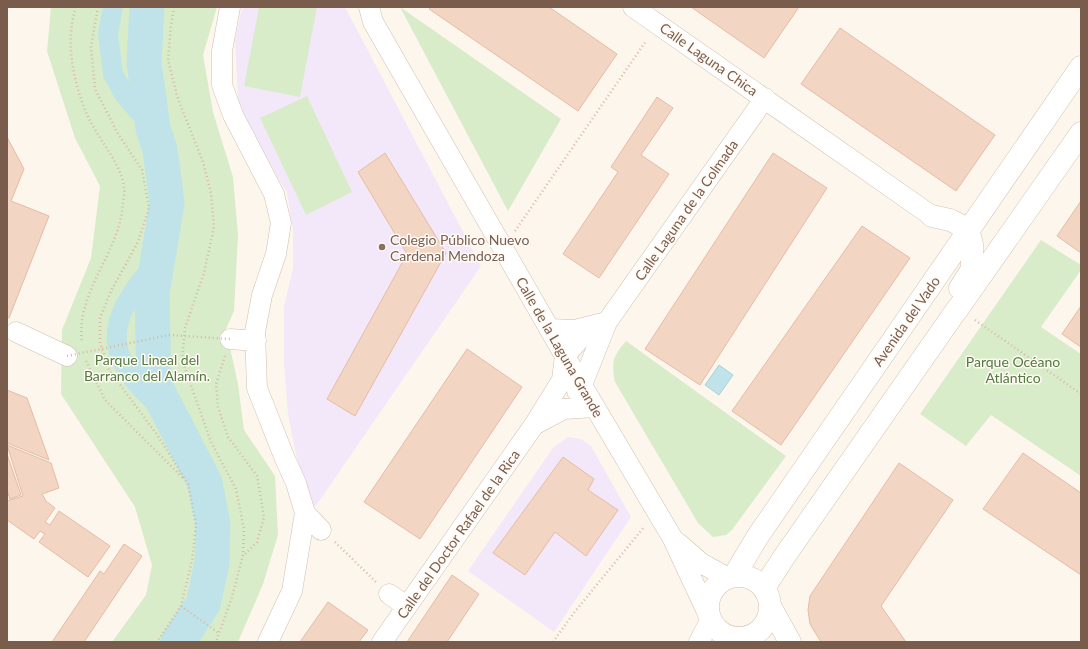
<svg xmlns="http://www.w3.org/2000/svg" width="1088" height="649" viewBox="0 0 1088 649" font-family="Lato,sans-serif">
  <rect width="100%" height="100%" fill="#fdf6ec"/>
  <path fill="#f3e8fa" d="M242,7H345L481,266L315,507L304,486L295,450L288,414L284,363V307L293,268V229L287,193L249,127L238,100L235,40Z
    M568,437L581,439L591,446L631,517L554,632L468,571L553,448Z"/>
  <path fill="#d8ecc9" d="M51,7H217L203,55L213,112L233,177L238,235L234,311L226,329L238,384L244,430L275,476L278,535L263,584L238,642H112L146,595L152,565L135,507L61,394L62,330L91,258L100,186L75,138L47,51Z
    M259,7H317L300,97L244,86Z
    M400,7L561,119L508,211Z
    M307,96L352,192L306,215L260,118Z
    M1041,240L1081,265V270L1041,327L1081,354V476L991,415L966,446L920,414Z
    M626,341L786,456L732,530L726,535L713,537L698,523L615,382C611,362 613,356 626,341Z"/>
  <path fill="#bfe3e8" stroke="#a5d3da" d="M719,365L733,375L719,395L705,385Z"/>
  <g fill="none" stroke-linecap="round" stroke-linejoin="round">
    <path stroke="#bfe3e8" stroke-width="20" d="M113,7L108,34L113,74L124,94L153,128
      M157,262C100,325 103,360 169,414"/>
    <path stroke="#bfe3e8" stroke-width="35" d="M147,7L144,63L153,128L160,150L167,203L152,294L154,384L205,483L213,524L212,563L203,604L178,642"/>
  </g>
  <path fill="#f3d5c3" stroke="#e6bba3" d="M431,7H549L617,54L578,111L429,9Z
    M691,7H799L764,58Z
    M840,28L995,135L956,191L801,84Z
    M657,97L673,108L641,155L669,174L599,278L563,254L618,172L611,167Z
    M7,137L24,169L11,201L49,216L9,318L7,317Z
    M385,153L446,253L355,416L327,399L407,254L358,172Z
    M773,153L827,188L700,385L645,349Z
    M1081,201V253L1057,236Z
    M862,226L910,258L781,445L732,411Z
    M1081,306V347L1062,334Z
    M467,349L522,387L420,539L364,502Z
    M7,390L27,398L49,460L7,443Z
    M7,445L51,463L59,488L42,494L46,501L55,508L45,522L50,525L59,511L110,546L88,577L39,542L45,534L40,531L34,539L7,520V501L23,496Z
    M1023,453L1081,493V575L983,509Z
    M7,454L21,495L10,499L7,490Z
    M563,457L594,479L588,490L618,510L586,556L555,532L525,575L493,553Z
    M899,463L953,500L881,606L906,642H821L810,624L808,610L810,596Z
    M124,544L142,556L84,642H52L100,571L104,574Z
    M452,575L479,594L447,642H407Z
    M328,602L368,630L359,642H300Z"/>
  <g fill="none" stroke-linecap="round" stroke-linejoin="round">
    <defs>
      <path id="street" d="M230,7L222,51V85L233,115L274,194L281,223L276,254L262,295L255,332L257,388L285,459L296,483L305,513L321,530
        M369,7L373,22L573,370L673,539L708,614
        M633,7L932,216
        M607,322L765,98
        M591,326L565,356L562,380L534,425L564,409L595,407
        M549,329L575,330L607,322L582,385L577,391
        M16,332L67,356
        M230,339L256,341
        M678,543L701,563L728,578
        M389,594L406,606
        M268,642L292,591L305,513
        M382,642L534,425
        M699,642L710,621
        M728,642L733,638"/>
      <path id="secondary" d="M932,216L950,220L968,229L972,244V269L960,288
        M957,310L1081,133
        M708 607a31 31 0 1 1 62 0a31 31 0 1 1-62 0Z
        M734,576L758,536L1081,67
        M764,588L784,557L958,308
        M770,606L790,642"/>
    </defs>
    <use href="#street" stroke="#d1beb0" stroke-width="21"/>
    <use href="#secondary" stroke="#d6c0b0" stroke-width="23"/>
    <path stroke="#d9b8a5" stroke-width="2.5" stroke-dasharray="1 3" stroke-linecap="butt" d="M76,7C64,42 74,86 89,119C100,141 120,162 124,187C125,191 124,197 123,202C121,252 75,291 82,343
      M98,7L91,47L95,89L117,132L142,170L149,208L138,242L111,291L100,318V343L109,370L158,436L188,484L196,525L192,561L181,606L157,642
      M174,7L171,26L168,60L178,99L203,162L211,193L214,227L204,273L185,328L182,360L211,442L236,489L244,529L243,555L232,597L216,642
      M515,231L646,41
      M975,320L1081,394
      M225,356L216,384L218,407L228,437L257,476L264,517L257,542L244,555
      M86,361L105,400L184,479
      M335,542L376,582
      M181,606L220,634
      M553,642L573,614L644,527"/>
    <use href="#street" stroke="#fff" stroke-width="20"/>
    <use href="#secondary" stroke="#fff" stroke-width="22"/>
    <path stroke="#d9b8a5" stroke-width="2.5" stroke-dasharray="1 3" stroke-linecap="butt" d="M67,356L169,335L230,339"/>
  </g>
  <circle fill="#8d6e63" stroke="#fffaf3" stroke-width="1.5" cx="382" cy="247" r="4"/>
  <g text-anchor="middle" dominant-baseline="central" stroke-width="3" stroke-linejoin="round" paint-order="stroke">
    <g font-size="14" fill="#7a5c4d" stroke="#fffaf3">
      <text transform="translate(709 59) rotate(35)">Calle Laguna Chica</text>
      <text transform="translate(686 210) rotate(-55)">Calle Laguna de la Colmada</text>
      <text transform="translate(906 321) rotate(-55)">Avenida del Vado</text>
      <text transform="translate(560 347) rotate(60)">Calle de la Laguna Grande</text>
      <text transform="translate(458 534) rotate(-55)">Calle del Doctor Rafael de la Rica</text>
    </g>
    <g font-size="14" fill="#785e54" stroke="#fffaf3" text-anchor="start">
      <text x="390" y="239">Colegio Público Nuevo<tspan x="390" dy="16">Cardenal Mendoza</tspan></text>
    </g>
    <g font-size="14" fill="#537a41" stroke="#fffaf3">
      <text x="147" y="359">Parque Lineal del<tspan x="147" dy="16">Barranco del Alamín.</tspan></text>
      <text x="1013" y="361">Parque Océano<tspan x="1013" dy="16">Atlántico</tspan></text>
    </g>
  </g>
  <rect width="1088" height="649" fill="none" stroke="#7a5c4d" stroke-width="16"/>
</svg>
